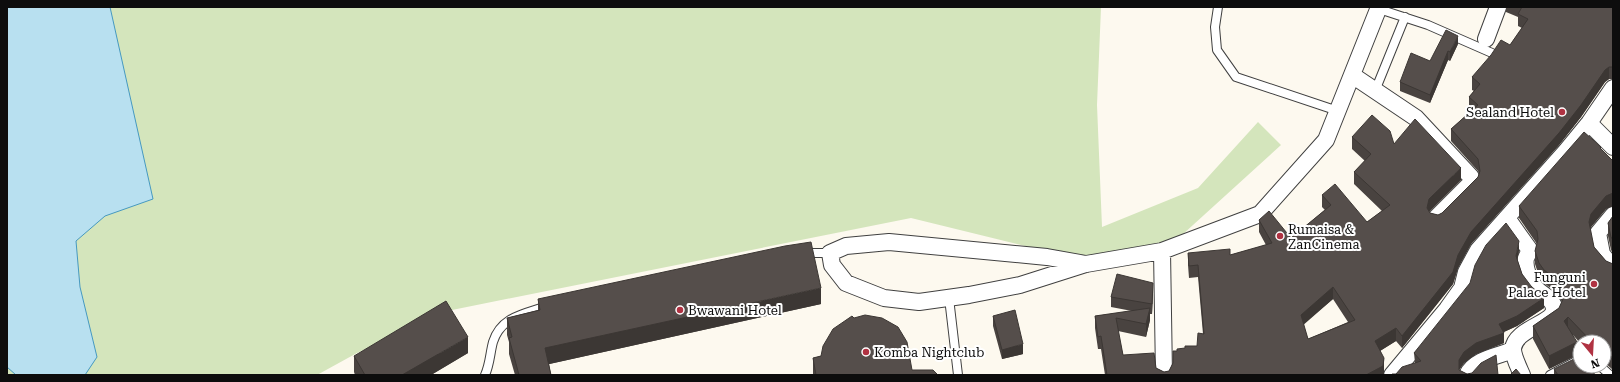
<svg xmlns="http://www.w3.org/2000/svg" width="1620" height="382" viewBox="0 0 1620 382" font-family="'Roboto Serif',serif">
  <rect width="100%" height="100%" fill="#fdf9ef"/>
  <path fill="#d4e5bc" d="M7,7H1101L1097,105L1102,227L1198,188L1258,122L1281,145L1182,235L1147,248L1086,261L911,218L452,310L357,353L317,375H7Z"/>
  <path fill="#b8e0f0" stroke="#4699c0" d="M7,7H110L153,199L105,216L76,241L80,287L97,357L85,375H16L7,367Z"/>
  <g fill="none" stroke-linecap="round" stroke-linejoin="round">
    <defs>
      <path id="lane" d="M1218,7L1215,27L1217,50L1236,77L1338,111
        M1379,9L1428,25L1492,53
        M1375,91L1405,17
        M803,253H830
        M949,298L958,375
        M1600,366L1610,375
        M485,375C490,364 490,353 493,342C501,316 525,314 547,306
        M1550,375L1580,359"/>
      <path id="street" d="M1486,39L1498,7
        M1352,75L1416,118L1471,177V183L1436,218
        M1589,123L1613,147
        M1613,215L1598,233L1602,254L1613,268
        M1507,218L1529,249C1529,253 1528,254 1526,258C1524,267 1529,279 1535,287C1541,295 1554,298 1554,309C1554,324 1515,328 1513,349C1513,356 1519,368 1522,375
        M1162,251L1164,375
        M1086,264L1047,257L889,242L846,246L830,253L832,265L846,283L884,298L919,302L969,295L1020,285L1086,264L1162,251L1260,214L1326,140L1379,7
        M1392,375L1447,309L1462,288L1466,272L1478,250L1566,151L1589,123L1613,88
        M1467,375C1474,359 1498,356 1513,350"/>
    </defs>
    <use href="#lane" stroke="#404040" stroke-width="10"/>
    <use href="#street" stroke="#404040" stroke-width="18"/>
    <use href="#lane" stroke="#fff" stroke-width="8"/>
    <use href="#street" stroke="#fff" stroke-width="16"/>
  </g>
  <path fill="#494340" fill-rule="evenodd" d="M1506,7H1613V79H1609L1605,82L1581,117L1559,145L1471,244L1458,268L1453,284L1402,348L1396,341L1380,351L1384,370V375H1105L1101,349H1098L1095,328V316L1132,311L1111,307V297L1153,293L1152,314H1150V320L1146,337L1118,331L1123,355L1156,368L1164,372L1169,371L1173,363L1177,351L1185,348L1197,346L1203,334L1198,277L1189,278L1188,265V253L1230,255L1266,245L1259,232V220L1291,238L1325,210L1322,207V195L1367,222L1382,211L1354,184V172L1365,161L1352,149V137L1394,144L1461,180L1429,212L1430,213L1438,215L1442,213L1478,177L1479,175L1478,171L1451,141V129L1471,111L1469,109V97L1474,91L1472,90V77L1510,45L1522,28L1518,26V17L1506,12ZM1333,299L1348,322L1308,339L1303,324Z
    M1458,44L1450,61L1448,60L1430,103L1400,91V82L1430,61Z
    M1601,150L1613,161V206L1606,209L1591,227L1590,229L1594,247L1606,261L1613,264V370L1604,362V342H1580V343L1573,335L1577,355L1549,369L1533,339V326L1559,308L1562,302L1557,293L1544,283L1539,276L1535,264V251L1537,244L1519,218V206Z
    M1613,216V253L1611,250L1608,236V223Z
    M1519,251L1517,259L1522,274L1544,308L1517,326L1504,332V343L1476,354L1464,363L1459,370L1467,374H1396L1415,363L1414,353Z
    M538,299L821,304L549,364L551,375H515L509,354V342L507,335V318L538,310Z
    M993,316L1023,354L1002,359L993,326Z
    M854,318L912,370L938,375H813V358L821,356Z
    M468,353L431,375H355L354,372V356Z
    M1554,369L1595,375H1554Z"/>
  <path fill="#3c3734" d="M1458,36V44L1450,61V52Z
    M1448,51V60L1430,103V95Z
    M1609,67V79L1605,82L1581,117L1559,145L1471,244L1458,268L1453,284L1402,348V336L1458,255L1471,232L1605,70Z
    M1461,168V180L1429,212L1427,208L1429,199Z
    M1613,193V206L1606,209L1591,227L1589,234V222L1591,214L1606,196Z
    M1519,241V251L1516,266V256Z
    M1153,283V293L1152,314V304Z
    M1333,287V299L1301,327V315Z
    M821,288V304L545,365V348Z
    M1544,298V308L1517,326L1499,334V324Z
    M1150,308V320L1146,337V324Z
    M1568,317V330L1564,321Z
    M1396,328V341L1375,354V341Z
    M1504,333V343L1476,354L1464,363L1459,370V360L1464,352L1476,343Z
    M468,337V353L431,375H402Z
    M1577,342V355L1549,369V356Z
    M1023,344V354L1002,359V350Z
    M1384,358V375H1366Z"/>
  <path fill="#554e4b" stroke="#3c3734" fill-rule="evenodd" d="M1522,7H1613V67H1609L1605,70L1581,105L1559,133L1471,232L1458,255L1453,272L1402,336L1396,328L1375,341L1384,358L1383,366L1366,375H1105H1107L1101,336L1098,337L1095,316L1150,308L1146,324L1116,318L1123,355L1154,353L1156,368L1164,372L1169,371L1173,363V351H1177V349L1185,348V346H1197L1198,333L1204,334L1198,265L1189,266L1188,253L1230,249V255L1272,243L1259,220L1269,211L1291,238L1331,205L1322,195L1335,184L1367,222L1390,205L1354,172L1371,154L1352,137L1372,115L1390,131L1394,144L1415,119L1461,168L1429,199L1427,208L1430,213L1438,215L1442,213L1478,177L1480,171L1478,159L1451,129L1478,105L1469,97L1480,84L1472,77L1491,55L1501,40L1510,45L1528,19L1518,14ZM1333,287L1355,320L1308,339L1301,315Z
    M1446,30L1458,36L1450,52L1448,51L1430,95L1400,82L1411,53L1430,61Z
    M1584,132L1601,147L1600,148L1613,161V193L1606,196L1591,214L1589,222L1594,247L1606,261L1613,264V358L1604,349V342H1592L1568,317L1564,321L1577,342L1549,356L1533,326L1559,308L1563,299V291L1557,280L1544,270L1539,263L1535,251L1538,239L1537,231L1519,206Z
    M1613,216V240L1611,237L1608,223Z
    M1506,223L1519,241L1516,256L1522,274L1531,286L1544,298L1517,316L1499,324L1504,333L1476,343L1464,352L1459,360V370L1467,374L1472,373L1481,363L1496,355L1498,375H1392V374H1396L1402,367L1421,361L1414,353L1470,283L1475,265L1486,245Z
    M811,242L821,288L545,348L551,375H519L509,338L512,337L507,318L540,310L538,299L785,246Z
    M1117,274L1153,283L1152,304L1111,297Z
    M446,301L468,337L402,375H365L354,356Z
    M1015,310L1023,344L1002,350L993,316Z
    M865,315L882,318L898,327L907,342L912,370H933L938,375H816L813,358L821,356L823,346L833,329L852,316L854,318Z
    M1580,356V366H1590L1595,375H1558L1554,369Z
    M1516,369L1521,375H1510Z"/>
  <g fill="#b03242" stroke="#fff" stroke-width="1.5">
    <circle cx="1562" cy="112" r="4"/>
    <circle cx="1280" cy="236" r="4"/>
    <circle cx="1594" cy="284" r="4"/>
    <circle cx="680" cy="310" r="4"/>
    <circle cx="866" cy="352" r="4"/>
  </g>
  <g text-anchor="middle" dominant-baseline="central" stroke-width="4" stroke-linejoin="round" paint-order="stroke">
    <g font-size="13" fill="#0d0d0d" stroke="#fff" text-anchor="start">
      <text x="1554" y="112" text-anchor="end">Sealand Hotel</text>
      <text x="1288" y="229">Rumaisa &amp;<tspan x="1288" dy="15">ZanCinema</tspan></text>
      <text x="1586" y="277" text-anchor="end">Funguni<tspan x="1586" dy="15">Palace Hotel</tspan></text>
      <text x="688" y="310">Bwawani Hotel</text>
      <text x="874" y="352">Komba Nightclub</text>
    </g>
  </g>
  <rect width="1620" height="382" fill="none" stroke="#0d0d0d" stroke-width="16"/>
  <g transform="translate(1592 354) rotate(162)"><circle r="19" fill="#ffffff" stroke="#9e9e9e"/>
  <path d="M0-3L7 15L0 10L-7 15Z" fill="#b03242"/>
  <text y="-6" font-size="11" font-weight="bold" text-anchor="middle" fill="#0d0d0d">N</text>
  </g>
</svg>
